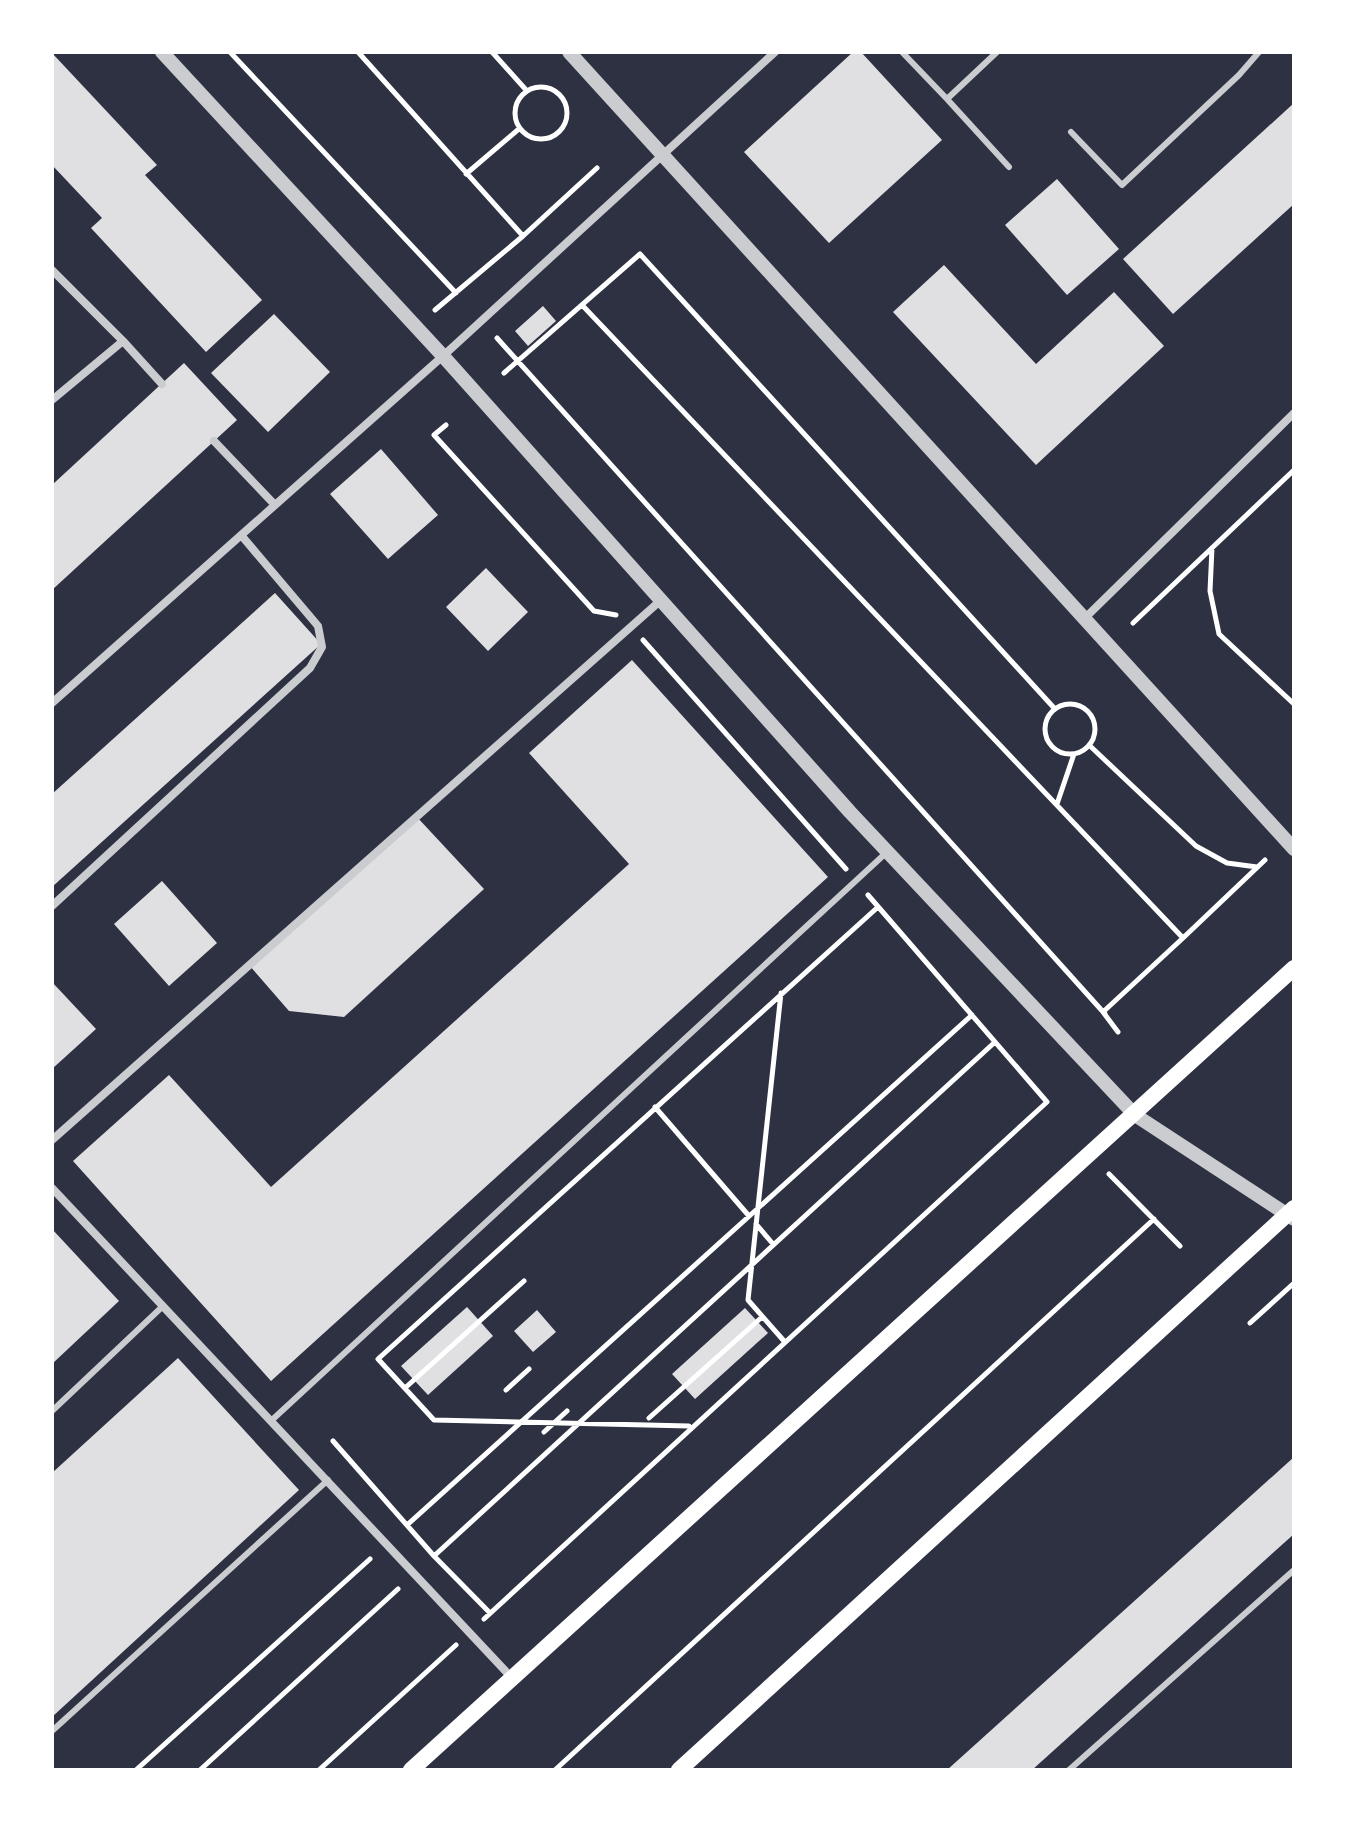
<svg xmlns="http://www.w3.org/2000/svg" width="1346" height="1822" viewBox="0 0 1346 1822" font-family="Bitter,serif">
  <rect width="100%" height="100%" fill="#2d3142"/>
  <path fill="#e0e0e3" d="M853,52H861L942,140L829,243L744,152Z
    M52,53L157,165L145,175L262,300L206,352L91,228L102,218L52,165Z
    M1294,103V204L1173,314L1123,259Z
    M1057,179L1119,249L1067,295L1005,225Z
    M944,265L1036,364L1114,292L1164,346L1036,465L893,312Z
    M543,306L556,321L528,346L515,331Z
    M274,314L330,372L268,432L211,373Z
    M184,363L237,420L52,590V485Z
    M381,449L438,515L388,559L330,494Z
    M486,568L528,612L488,651L446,607Z
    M275,593L321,644L52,887V794Z
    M632,660L828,877L271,1381L73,1161L169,1075L271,1187L629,864L529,753Z
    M416,816L484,889L344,1017L289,1011L249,965Z
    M162,881L217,943L169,986L114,924Z
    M52,982L96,1029L52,1069Z
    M52,1229L119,1301L52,1364Z
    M467,1307L493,1336L428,1395L401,1366Z
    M745,1308L768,1333L695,1399L672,1374Z
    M537,1310L556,1332L533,1352L514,1331Z
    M178,1358L299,1490L52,1717V1473Z
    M1294,1457V1534L1032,1770H947Z"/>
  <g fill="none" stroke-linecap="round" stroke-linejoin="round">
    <path stroke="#fff" stroke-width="5" d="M230,52L456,293
      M358,52L523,236L597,168
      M492,52L527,91
      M515 113a26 26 0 1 1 52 0a26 26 0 1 1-52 0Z
      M466,174L520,128
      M582,305L1183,938L1103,1012L1118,1032
      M435,310L523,236
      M497,338L1105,1014
      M504,373L640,254L1055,709
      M446,425L434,435L594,611L616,615
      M1212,548L1210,591L1219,634L1294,704
      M1133,623L1294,470
      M643,640L846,869
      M1045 729a25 25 0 1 1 50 0a25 25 0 1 1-50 0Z
      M1089,745L1196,846L1227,863L1257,867
      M1057,804L1074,754
      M1183,938L1265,860
      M781,993L748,1300L784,1341
      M655,1107L749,1216
      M1109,1174L1180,1246
      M756,1224L773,1244
      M1250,1323L1293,1284
      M405,1388L524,1281
      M506,1390L529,1369
      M649,1418L762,1317
      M689,1426L434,1420L378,1359L878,907
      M544,1432L567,1411
      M333,1441L434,1556L490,1613
      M407,1525L972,1015
      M434,1556L995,1042
      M484,1619L1047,1102L868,895
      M136,1770L370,1559
      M200,1770L398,1589
      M319,1770L456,1645
      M555,1770L1154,1219"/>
    <path stroke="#caccd0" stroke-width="6" d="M902,52L947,99L997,52
      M947,99L1009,167
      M1071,132L1122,185L1239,75L1259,52
      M52,1411L163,1306
      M272,1420L887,852
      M52,1731L328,1480
      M1069,1770L1294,1570"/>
    <path stroke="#caccd0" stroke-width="8" d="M52,270L123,341L52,400
      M123,341L162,384
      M214,441L275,505
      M1084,619L1294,413
      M52,703L443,356L775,52
      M52,906L310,668L322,647L318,626L241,535
      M52,1140L660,601
      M52,1188L512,1678"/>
    <path stroke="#caccd0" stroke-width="14" d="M162,52L443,356L850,812L1135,1115L1294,1219
      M569,52L1294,849"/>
    <path stroke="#fff" stroke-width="16" d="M411,1770L1294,968
      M679,1770L1294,1208"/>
  </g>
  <rect width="1346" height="1822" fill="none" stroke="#ffffff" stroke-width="108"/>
</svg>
